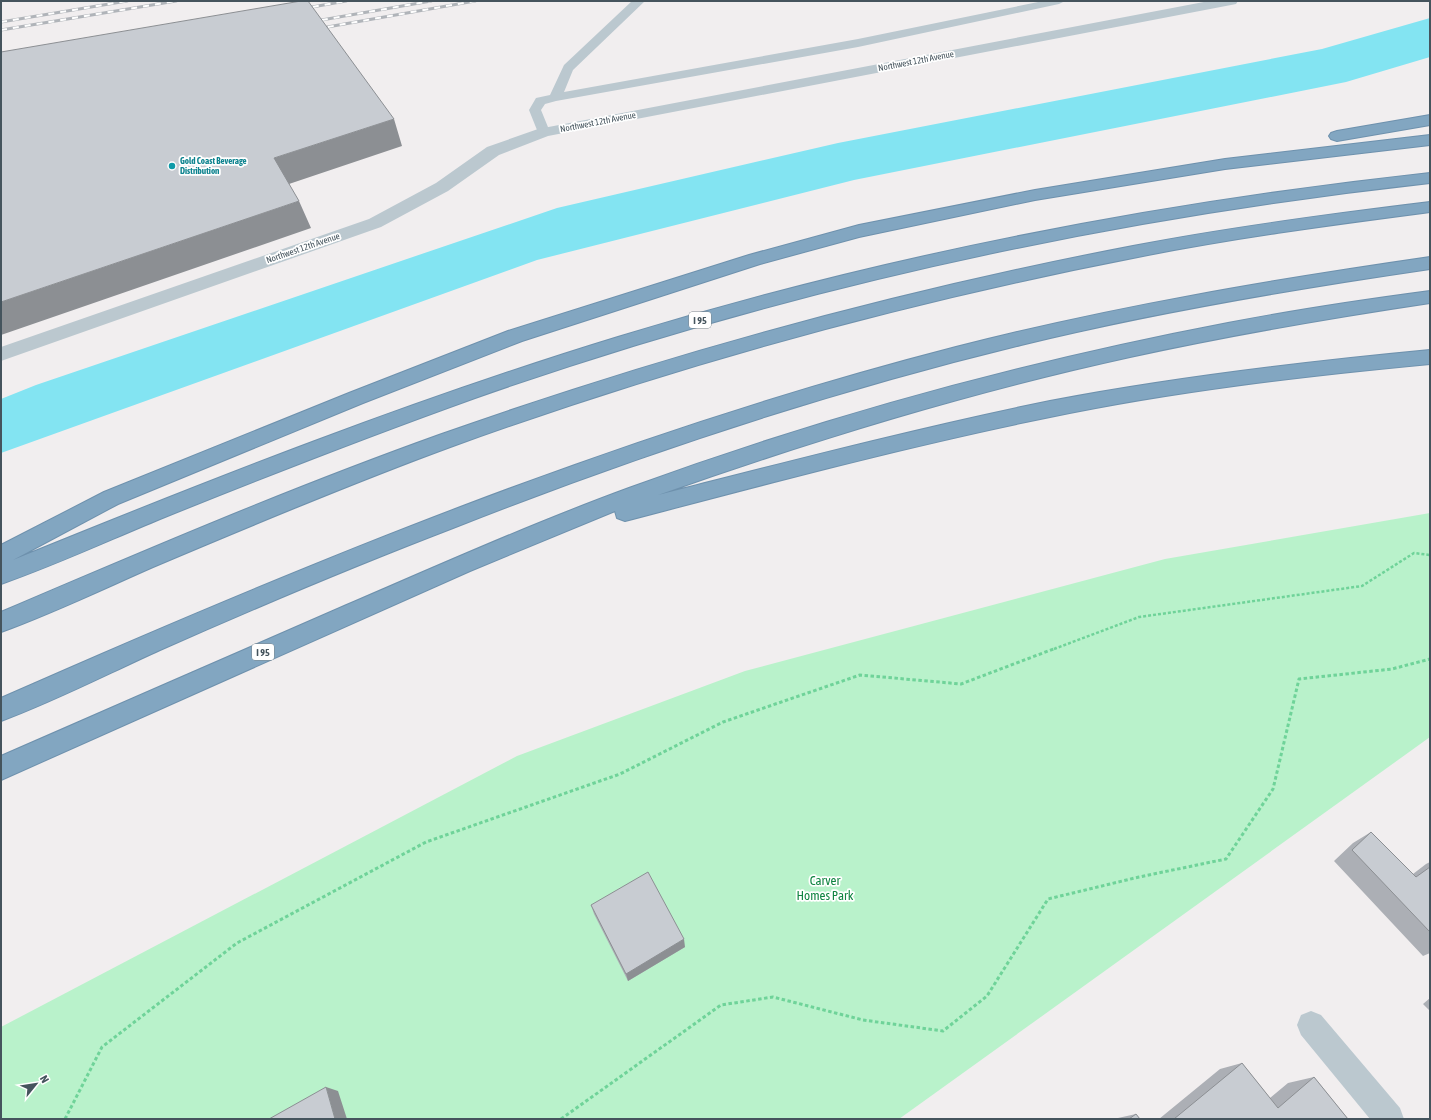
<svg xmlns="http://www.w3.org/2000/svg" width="1431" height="1120" viewBox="0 0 1431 1120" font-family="'Asap Condensed',sans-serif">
  <rect width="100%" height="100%" fill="#f1eeef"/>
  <path fill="#b9f2cb" d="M1430,513V737L899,1119H1V1027L517,756L745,671L1165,559Z"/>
  <path fill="#83e4f2" d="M1430,18V57L1346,82L854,180L537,260L1,453V399L36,385L557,208L838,143L1322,49Z"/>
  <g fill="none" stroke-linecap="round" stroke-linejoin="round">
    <defs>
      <path id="highway" d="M1430,115V125L1337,141L1331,139L1329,136L1331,133L1337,131Z
        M1430,135V145L1225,169L1035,200L859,237L760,264L522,341L363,403L118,504L13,560C212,479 412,400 618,337C882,256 1155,203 1430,173V183C1105,219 784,289 475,398C369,436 264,477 160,519C107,541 55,565 1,584V545L104,492L349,393L508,331L749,255L859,225L1035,190L1225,159Z
        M1430,202V212C1331,225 1231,238 1133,258C902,303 674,366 453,446C352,483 252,525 153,567C103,589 53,613 1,632V612C146,550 291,488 439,435C665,355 898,291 1133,246C1232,227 1331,214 1430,202Z
        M1430,257V269C1293,289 1156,312 1021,345C828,392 638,455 453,528C354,566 257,607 160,650C107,674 55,701 1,721V698C311,561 626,432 956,347C1112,307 1271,280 1430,257Z
        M1430,291V303C1330,318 1230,335 1130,357C970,392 813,440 658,495C788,462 918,428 1050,401C1176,377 1303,362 1430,350V364C1303,376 1175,391 1050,417C907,446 766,484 625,521L617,518L615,511L470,571L1,780V756C115,706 228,657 342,607C437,566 531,524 629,488C823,417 1024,362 1228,323C1295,310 1362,300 1430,291Z"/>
    </defs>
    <use href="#highway" stroke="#6e91ad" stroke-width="2"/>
    <path stroke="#6fd399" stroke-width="2.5" stroke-dasharray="3 2" stroke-linecap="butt" d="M1054,649L1139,617L1362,586L1414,553L1430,555"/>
    <path stroke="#6fd399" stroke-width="3" stroke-dasharray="3.5 2.5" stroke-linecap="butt" d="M65,1119L102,1047L237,943L426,842L620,774L723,722L860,675L961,684L1056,648
      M561,1119L721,1005L773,997L863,1020L943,1031L987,996L1048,899L1139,877L1226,859L1273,789L1299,679L1392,669L1430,659"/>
    <path fill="#bbc8cf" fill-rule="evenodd" d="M632,1H645L573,70L564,92L858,39L1043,1H1065L1059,4L858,47L556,101L545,104L541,110L550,132L544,136L539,135L529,110L536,98L550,95L564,65Z"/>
    <path fill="#bbc8cf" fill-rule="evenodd" d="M1209,1H1238L1236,4L1231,5L548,136L499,155L448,191L381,227L1,361V347L369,219L436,183L487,147L538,129Z
      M1311,1011L1321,1015L1400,1108L1404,1119H1370L1301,1035L1297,1025L1301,1015Z"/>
    <use href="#highway" fill="#82a6c1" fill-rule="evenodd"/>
    <defs>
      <path id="rail" d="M301,9L346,1
        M1,22L127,1
        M310,22L431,1
        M316,29L475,1
        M1,30L176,1"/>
    </defs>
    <use href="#rail" stroke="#b0b4b9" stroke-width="3"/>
    <use href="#rail" stroke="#fff" stroke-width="2" stroke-dasharray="6" stroke-linecap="butt"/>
  </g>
  <path fill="#acafb5" d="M1371,832L1413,874L1426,864L1430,862V953L1423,956L1334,861L1353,843Z
    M591,905L685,947L628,981L594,914Z
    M1430,998V1011L1423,1004Z
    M1242,1063L1270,1098L1288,1083L1314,1077L1348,1119H1159L1220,1069Z
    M1136,1114L1140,1119H1116L1118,1118Z"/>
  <path fill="#8c8f93" d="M394,119L402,146L286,185L274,158Z
    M299,201L311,228L1,335V302Z
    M684,939L685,947L628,981L626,974Z
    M326,1087L338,1091L347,1119H335Z"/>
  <path fill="#c8ccd2" stroke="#8c8f93" d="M301,1H308L394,119L274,158L299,201L1,302V52Z
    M1371,832L1416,877L1430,867V932L1352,850Z
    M648,872L684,939L626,974L591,905Z
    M1242,1063L1278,1108L1314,1077L1348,1119H1174Z
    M326,1087L335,1119H269Z
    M1136,1114L1140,1119H1129Z"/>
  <circle fill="#0f9aa8" stroke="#fff" stroke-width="1.5" cx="172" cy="166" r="4"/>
  <g text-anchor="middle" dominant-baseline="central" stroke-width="3.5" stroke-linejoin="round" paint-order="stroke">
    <g font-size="9" fill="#45545d" stroke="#fff">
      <text transform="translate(916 61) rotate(-11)">Northwest 12th Avenue</text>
      <text transform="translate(598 122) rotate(-11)">Northwest 12th Avenue</text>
      <text transform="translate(303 248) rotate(-19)">Northwest 12th Avenue</text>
    </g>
    <g font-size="9" font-weight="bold" fill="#0d838f" stroke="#fff" text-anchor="start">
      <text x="180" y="161">Gold Coast Beverage<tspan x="180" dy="10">Distribution</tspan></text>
    </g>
    <g fill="#fff" stroke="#7d878e" stroke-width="1">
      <rect x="689" y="312" width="22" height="16" rx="3"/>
      <rect x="252" y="644" width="22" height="16" rx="3"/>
    </g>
    <g font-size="10" font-weight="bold" fill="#45545d">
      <text x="700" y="320">I 95</text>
      <text x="263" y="652">I 95</text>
    </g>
    <g font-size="13" fill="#108441" stroke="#fff">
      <text x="825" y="880">Carver<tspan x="825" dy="15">Homes Park</tspan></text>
    </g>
  </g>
  <rect width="1431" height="1120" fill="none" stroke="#45545d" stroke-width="4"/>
  <g transform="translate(36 1084) rotate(60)" stroke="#ffffff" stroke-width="3" paint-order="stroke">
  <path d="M0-3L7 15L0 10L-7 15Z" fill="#45545d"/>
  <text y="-6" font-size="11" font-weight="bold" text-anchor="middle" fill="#45545d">N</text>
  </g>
</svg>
